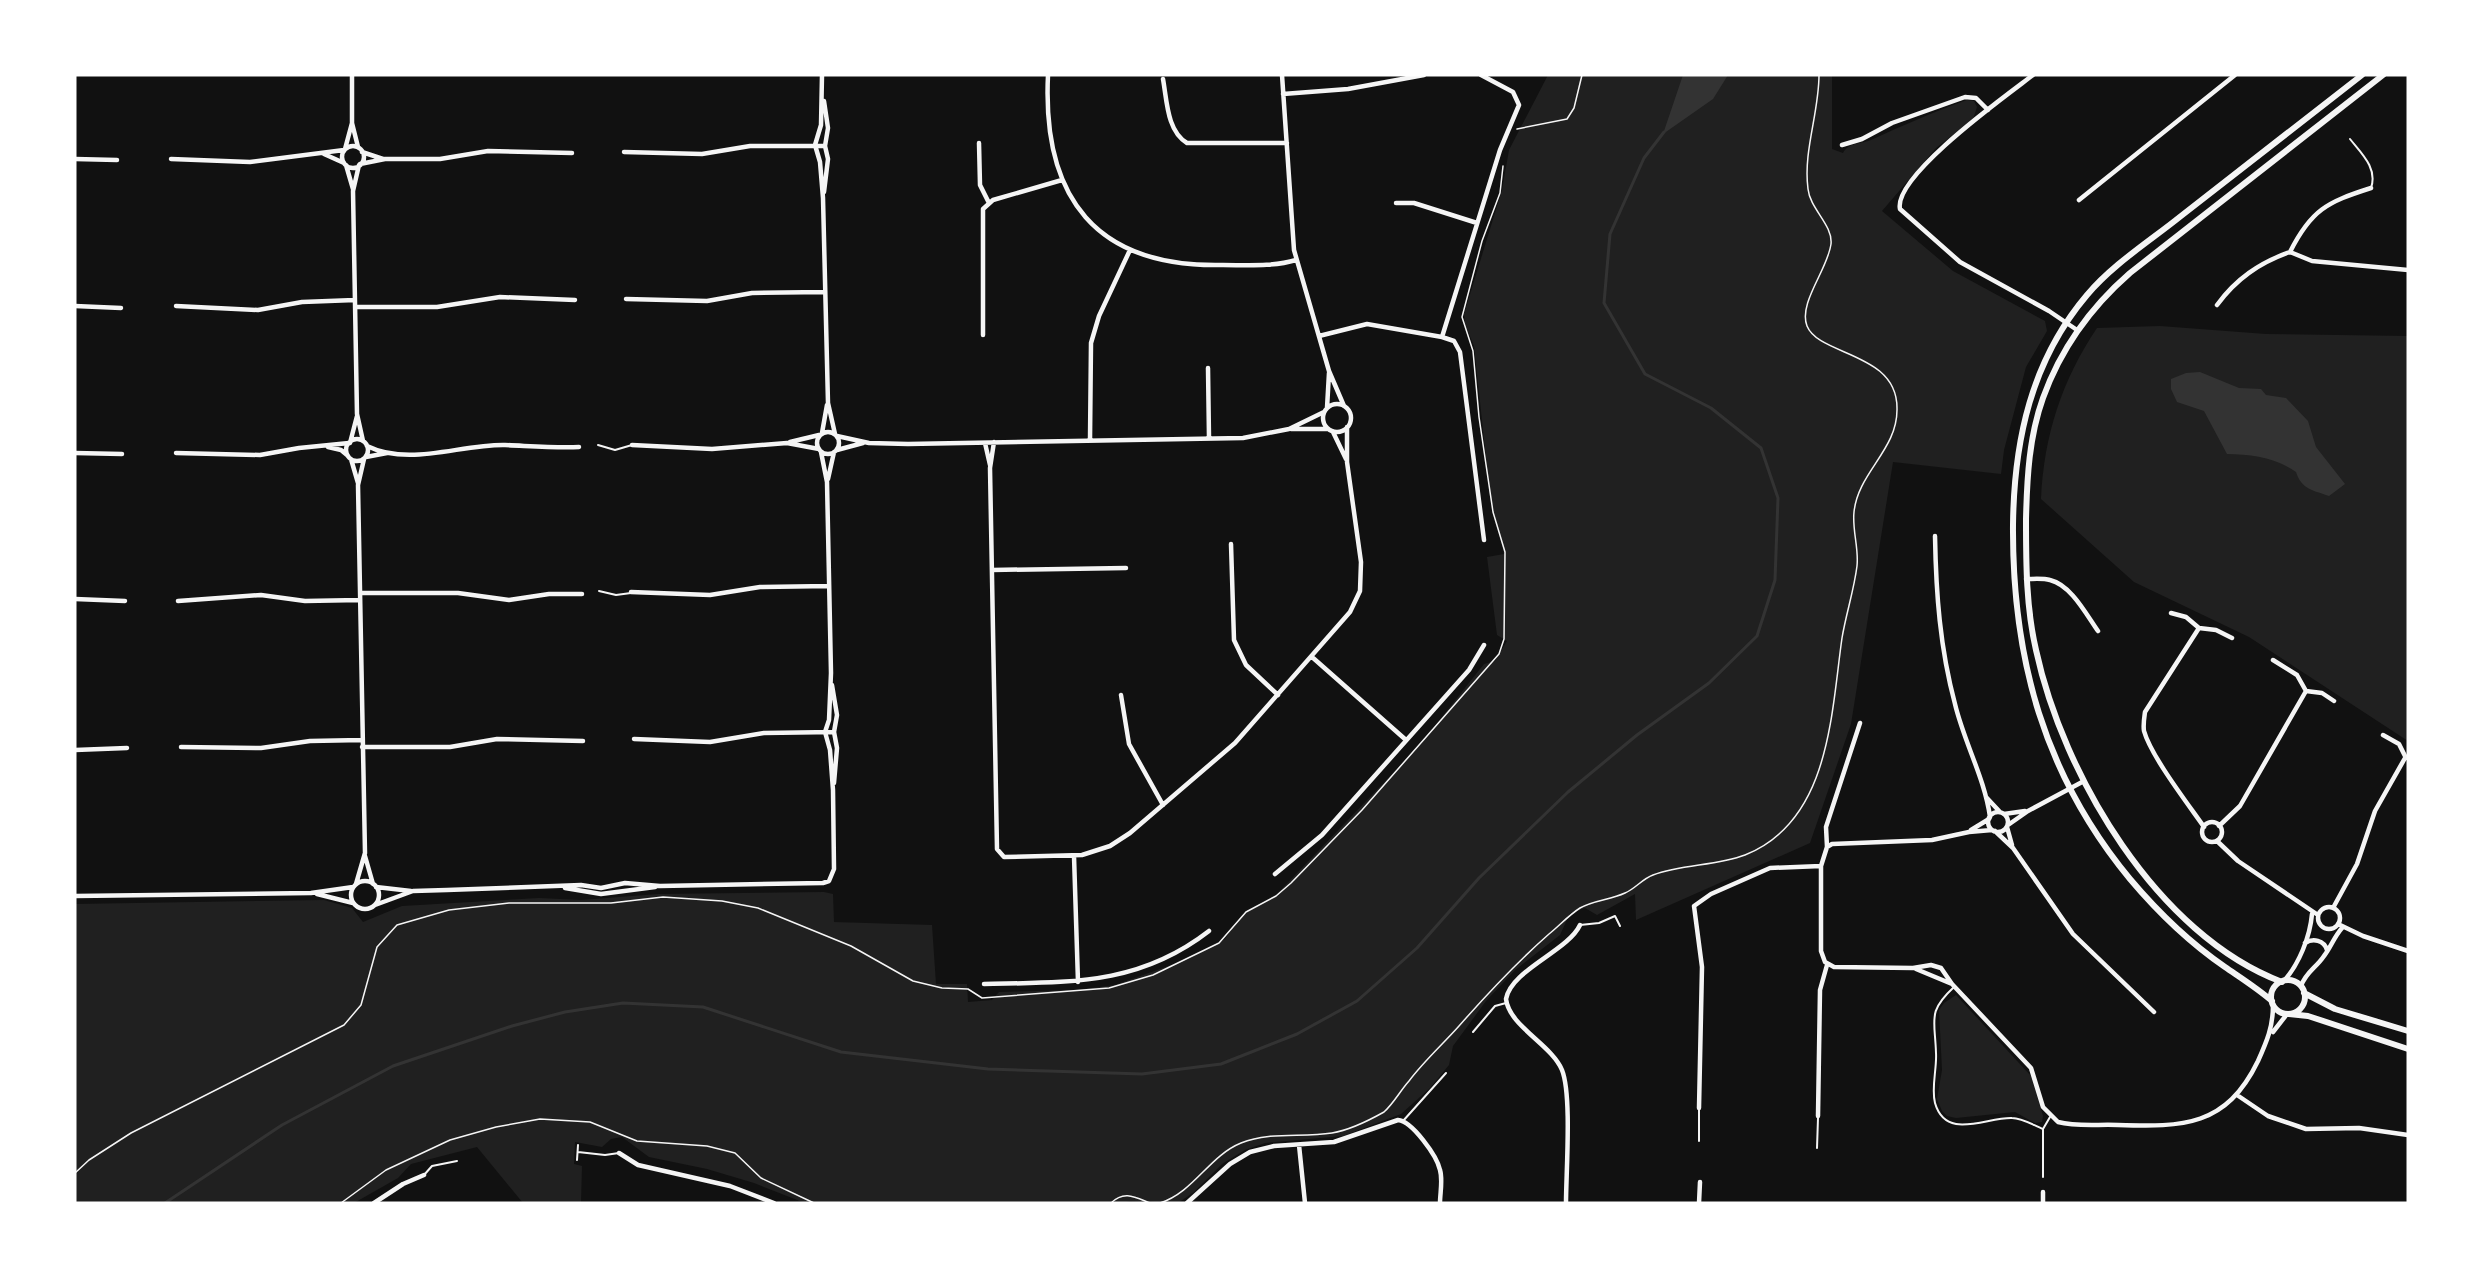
<svg xmlns="http://www.w3.org/2000/svg" width="2483" height="1278" viewBox="0 0 2483 1278" font-family="'Exo 2',sans-serif">
  <rect width="100%" height="100%" fill="#111"/>
  <path fill="#202020" d="M1548,75H1832V149L1843,153C1849,142 1861,144 1871,140C1904,125 1933,112 1967,100L1974,101L1977,107L1973,119L1936,148L1882,211L1953,271L2045,321L2047,331L2026,367L2004,450L2001,474L1893,462L1851,724L1810,843L1636,920L1635,894L1597,915L1585,908L1570,913L1560,935L1515,970L1486,1001L1453,1046L1449,1065L1430,1088L1401,1114L1343,1136L1265,1143L1245,1150L1222,1164L1194,1192L1178,1203L1130,1201L1122,1203H805L754,1183L707,1169L649,1157L622,1137L611,1139L602,1147L575,1142L574,1164L582,1166L581,1203H523L477,1147L411,1164L398,1178L354,1203H75V904L324,900L352,908L363,922L402,906L539,898L581,900L658,894L824,892L833,894L834,922L932,925L936,984H967L968,1002L992,1000L999,992L1076,990L1115,985L1188,959L1225,939L1242,915L1275,896L1419,746L1484,664L1495,661L1507,641L1497,635L1487,557L1504,554L1490,495L1474,346L1465,324L1464,314L1502,190L1509,150Z
    M2160,326L2266,334L2408,336V741L2249,637L2134,582L2041,499C2044,435 2062,380 2097,328Z
    M1956,995L2031,1076L2043,1116L2042,1122L2035,1123L2015,1112L1956,1118L1947,1116L1942,1111L1937,1099L1942,1070L1939,1010L1944,1003Z"/>
  <path fill="#333" d="M1683,75H1728L1713,99L1663,134Z
    M2200,372L2239,388L2261,389L2266,395L2286,398L2308,421L2316,447L2345,484L2329,496C2313,490 2302,490 2296,472C2276,458 2252,454 2227,454L2204,411L2177,402L2171,389V379L2186,373Z"/>
  <g fill="none" stroke-linecap="round" stroke-linejoin="round">
    <path stroke="#333" stroke-width="3" d="M165,1203L282,1125L393,1066L512,1026L565,1012L623,1003L703,1007L841,1052L988,1069L1142,1074L1221,1064L1297,1034L1357,1001L1417,948L1479,878L1568,792L1637,735L1709,683L1757,636L1775,580L1778,498L1761,448L1711,408L1645,374L1604,303L1610,234L1644,158L1664,132"/>
    <path stroke="#f5f5f5" stroke-width="1.5" d="M1517,129L1567,119L1574,108L1582,75
      M75,1173L89,1160L131,1133L344,1025L361,1005L377,947L397,925L449,910L509,903H611L663,897L722,901L758,908L851,946L913,981L942,988L968,989L982,998L1109,988L1153,975L1219,943L1246,912L1276,896L1291,883L1362,810L1499,654L1504,639L1505,552L1493,512L1479,417L1473,351L1462,317L1482,241L1500,193L1503,166
      M341,1203L386,1170L450,1140L496,1127L540,1119L590,1122L637,1141L707,1146L735,1153L761,1178L814,1203
      M1111,1203C1124,1190 1135,1197 1150,1203
      M1160,1203C1194,1192 1209,1156 1241,1143C1271,1131 1301,1138 1332,1133C1350,1130 1368,1121 1384,1112C1394,1103 1400,1091 1409,1081C1424,1061 1443,1044 1459,1026C1488,993 1516,963 1549,934C1559,926 1569,915 1580,908C1594,900 1610,900 1625,893C1635,889 1642,879 1653,875C1682,864 1716,866 1745,855C1830,821 1831,715 1842,638C1846,614 1854,590 1857,566C1859,548 1852,530 1854,512C1858,472 1898,450 1897,408C1897,352 1819,356 1807,326C1798,303 1828,269 1831,244C1833,225 1810,209 1808,189C1803,151 1819,113 1819,75"/>
    <path stroke="#f5f5f5" stroke-width="2" d="M2350,139C2361,153 2378,168 2371,188
      M598,445L615,450L632,445
      M599,591L616,595L631,593
      M1580,925L1599,923L1615,916L1620,926
      M1954,987C1927,1012 1935,1019 1936,1053C1937,1069 1931,1088 1935,1103C1946,1141 1986,1117 2012,1118C2022,1118 2033,1125 2043,1129
      M1473,1032L1495,1006L1506,1003
      M1403,1121L1446,1073
      M1699,1141V1108
      M1817,1148L1818,1118
      M578,1152L605,1155L619,1153
      M577,1160L578,1145
      M424,1175L432,1166L457,1161
      M2043,1177V1129L2050,1117"/>
    <path stroke="#f5f5f5" stroke-width="4.5" d="M352,75V123L358,147
      M822,75L821,125L815,145L820,162L823,198L828,403L835,434
      M1048,75C1042,198 1096,268 1223,265C1247,265 1273,267 1296,260
      M1282,75L1294,250L1329,371L1344,406
      M2033,75C2007,95 1893,176 1900,209L1960,262L2049,311L2077,330
      M1163,79C1167,101 1167,131 1187,143H1287
      M1283,94L1348,89L1424,75
      M824,101L828,128L825,146L828,159L824,192
      M979,143L980,185L989,203
      M1842,145L1862,139L1892,123L1965,97L1976,98L1988,110
      M342 157a11 11 0 1 1 22 0a11 11 0 1 1-22 0Z
      M345,149L352,123
      M362,152L383,159
      M624,152L702,154L750,146H825
      M324,154L344,163
      M75,159L117,160
      M171,159L250,162L344,150
      M360,164L385,159H440L488,151L572,153
      M346,165L353,189
      M359,165L353,191L357,414L363,441
      M2371,188C2327,202 2311,210 2290,252L2312,261L2408,270
      M2079,200L2235,75
      M1396,203H1414L1477,223
      M626,299L707,301L752,293L825,292
      M2217,305C2236,279 2259,263 2290,252
      M75,306L121,308
      M176,306L258,310L302,302L355,300
      M355,307H437L500,297L575,300
      M983,335V209L993,200L1062,180
      M1319,336L1367,324L1442,337L1500,150L1519,105L1513,92L1481,75
      M1442,337L1454,341L1460,352L1484,540
      M1208,368L1209,438
      M1323 418a14 14 0 1 1 28 0a14 14 0 1 1-28 0Z
      M1327,408L1329,373
      M1291,429H1328
      M817 443a11 11 0 1 1 22 0a11 11 0 1 1-22 0Z
      M1333,432L1346,459
      M822,433L827,405
      M837,436L869,443L908,444L1243,438L1289,429L1324,412
      M346 450a11 11 0 1 1 22 0a11 11 0 1 1-22 0Z
      M1090,440L1091,343L1099,316L1130,250
      M790,442L819,435
      M994,442L990,468L997,849L1004,857L1082,855L1110,846L1130,833L1235,743L1350,612L1360,591L1361,562L1347,462V427
      M350,443L357,416
      M985,443L990,465
      M632,445L712,449L787,443L819,449
      M367,446C410,467 460,444 505,445C530,446 554,448 579,447
      M328,447L341,450L347,455
      M837,450L863,443
      M75,453L122,454
      M176,453L260,455L299,448L349,443
      M366,457L387,453
      M351,459L358,483
      M828,479L834,452
      M1935,536C1936,594 1940,648 1955,704C1964,742 1985,779 1990,817
      M1231,544L1234,640L1246,665L1278,695
      M992,570L1126,568
      M2026,579C2034,579 2043,578 2050,580C2071,585 2086,614 2098,631
      M631,592L710,595L760,587L829,586
      M360,593H458L509,600L549,594H582
      M75,599L125,601
      M178,601L261,595L305,601L360,600
      M2171,613L2186,617L2199,628L2216,630L2232,638
      M2199,628L2145,712C2144,719 2143,725 2144,731C2151,756 2188,804 2204,827
      M1312,657L1406,740
      M2273,660L2297,675L2306,691L2322,693L2334,701
      M832,685L837,715L834,732L837,748L834,783
      M1121,695L1129,744L1163,805
      M2383,735L2399,744L2406,758
      M634,739L710,742L764,733L834,732
      M181,747L261,748L310,741L362,740
      M362,747H450L497,739L583,741
      M75,750L127,748
      M1986,797L2000,812
      M1988 822a10 10 0 1 1 20 0a10 10 0 1 1-20 0Z
      M2004,814L2025,811
      M2202 832a10 10 0 1 1 20 0a10 10 0 1 1-20 0Z
      M2008,825L2028,811L2084,781
      M2219,826L2240,806L2306,691
      M2007,827L2012,845
      M1971,830L1989,819
      M1995,831L2013,848L2073,934L2154,1012
      M2217,841L2238,861L2318,915
      M1827,847L1821,866V951L1825,962L1834,967L1913,968L1931,965L1941,968L1952,984L2031,1068L2043,1107L2058,1122C2077,1127 2099,1124 2118,1125C2183,1127 2226,1127 2258,1061C2267,1041 2273,1027 2273,1005
      M1827,847L1832,844L1932,840L1969,832L1992,830
      M1827,847L1826,827L1860,723
      M365,856L373,884
      M1074,856L1078,982
      M1275,874L1322,835L1469,670L1484,645
      M351 895a14 14 0 1 1 28 0a14 14 0 1 1-28 0Z
      M356,884L365,853L358,485L364,459
      M376,887L411,891
      M565,888L601,894L655,887
      M317,894L353,903
      M75,896L311,893L353,887
      M375,905L413,891L447,890L581,885L601,888L625,883L660,886L823,883L829,881L834,869L833,790L830,750L825,732L829,720L831,673L827,482L821,452
      M2318 918a11 11 0 1 1 22 0a11 11 0 1 1-22 0Z
      M2333,908L2357,864L2375,811L2405,758
      M2338,924L2363,936L2408,951
      M2305,943C2313,938 2324,940 2327,950
      M1916,969L1952,984
      M2284,981C2299,964 2310,937 2312,914
      M984,984C1069,982 1138,986 1209,931
      M2301,986C2306,972 2316,968 2324,956C2331,947 2334,937 2342,928
      M2273,1032L2287,1014
      M2237,1095L2268,1116L2306,1129L2359,1128L2408,1135
      M1699,1108L1702,967L1694,906L1711,894L1770,868L1821,866
      M1818,1116L1820,990L1827,965
      M1299,1145L1305,1203
      M619,1153L638,1165L730,1186L774,1203
      M374,1203L403,1184L424,1175
      M1187,1203L1230,1164L1250,1152L1274,1146L1334,1142L1398,1120C1412,1121 1437,1156 1440,1170C1443,1180 1440,1193 1440,1203
      M1566,1203C1566,1173 1572,1095 1562,1070C1552,1045 1509,1026 1506,999C1511,970 1568,951 1580,925
      M1699,1203L1700,1182
      M2043,1203V1192"/>
    <path stroke="#f5f5f5" stroke-width="6" d="M2271 997a17 17 0 1 1 34 0a17 17 0 1 1-34 0Z
      M2282,982C2157,935 2063,775 2036,650C2026,607 2026,563 2026,519C2027,478 2029,437 2043,398C2061,348 2091,307 2130,273L2383,75
      M2304,993L2335,1009L2408,1031
      M2272,1001C2257,988 2241,978 2225,967C2190,943 2157,911 2130,879C2044,775 2012,658 2013,525C2014,441 2031,361 2087,295C2113,264 2150,241 2181,216C2242,169 2302,122 2362,75
      M2289,1014L2308,1016L2408,1049"/>
  </g>
  <rect width="2483" height="1278" fill="none" stroke="#ffffff" stroke-width="153"/>
</svg>
